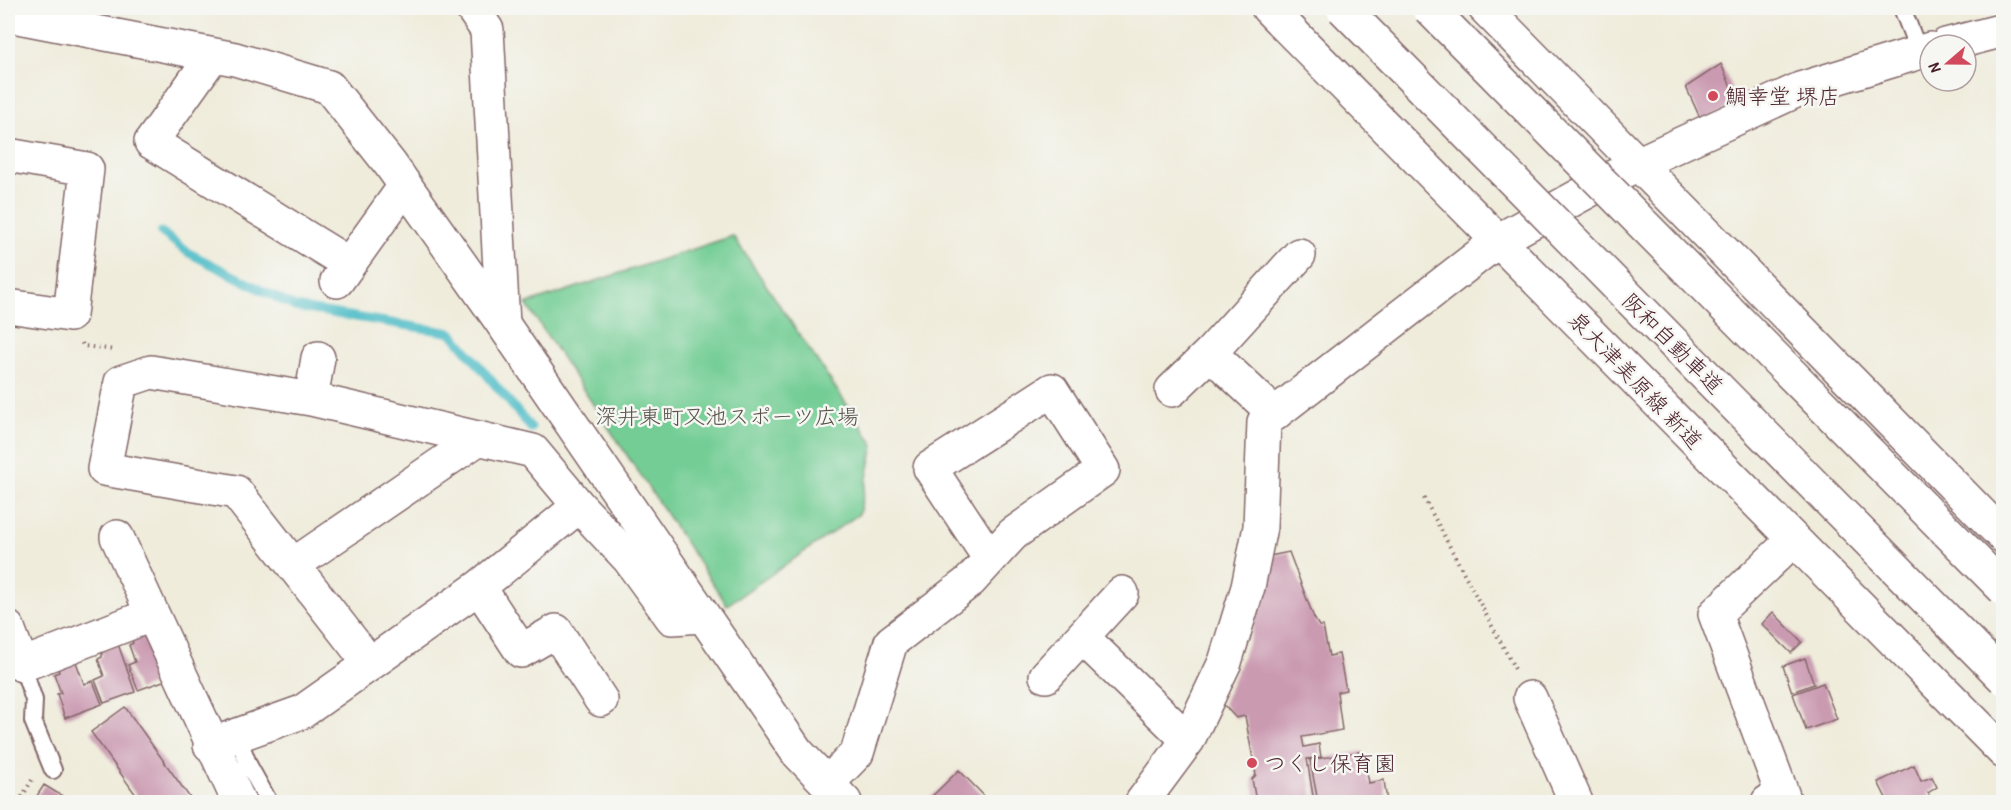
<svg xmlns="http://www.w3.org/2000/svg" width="2011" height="810" viewBox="0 0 2011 810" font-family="'Patrick Hand','Klee One',sans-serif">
  <rect width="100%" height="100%" fill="#f6f6f2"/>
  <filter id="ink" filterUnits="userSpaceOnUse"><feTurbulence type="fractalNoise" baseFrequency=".0167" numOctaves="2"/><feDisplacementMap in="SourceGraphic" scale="12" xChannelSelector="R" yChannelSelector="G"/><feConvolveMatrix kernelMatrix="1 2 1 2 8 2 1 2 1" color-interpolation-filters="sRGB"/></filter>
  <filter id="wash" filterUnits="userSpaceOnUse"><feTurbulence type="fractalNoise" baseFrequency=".008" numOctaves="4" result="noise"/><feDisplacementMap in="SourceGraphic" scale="24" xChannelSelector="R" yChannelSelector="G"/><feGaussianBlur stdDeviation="1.35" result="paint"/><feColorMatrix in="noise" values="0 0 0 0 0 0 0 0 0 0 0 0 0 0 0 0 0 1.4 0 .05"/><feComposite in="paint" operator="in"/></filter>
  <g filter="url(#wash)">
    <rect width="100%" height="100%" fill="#efecdb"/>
    <path fill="#73cd94" stroke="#5e7660" stroke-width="1.5" d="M733,236L874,445L859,514L727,605L526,304Z"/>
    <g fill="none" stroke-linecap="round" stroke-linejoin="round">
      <path stroke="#50bdc8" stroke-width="9" d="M161,232L189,253L295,307L452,333L531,428"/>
    </g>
    <g id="blocks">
      <path fill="#ca9ab1" d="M1721,64L1739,105L1701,120L1686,87Z
        M1289,552L1314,618L1319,626H1323L1329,656L1339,654L1346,690L1337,692L1342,730L1302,737L1304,747L1319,744L1321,757L1307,759L1314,802H1256L1252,779L1256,775L1245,716L1236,718L1223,704L1250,639L1270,556Z
        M1773,612L1802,642L1791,653L1762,624Z
        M148,633L166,680L138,690L128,665L135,662L129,645L133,643L132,639Z
        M118,644L135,692L104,703L95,680L104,676L98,659L102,657V649Z
        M1805,658L1814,684L1792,692L1783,666Z
        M76,662L84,684L93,681L102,704L65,718L57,694L61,693L54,674L59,672L58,668Z
        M1823,683L1837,719L1806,730L1793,694Z
        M125,707L193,802H141L91,732Z
        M1363,751L1369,783L1384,780L1387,802H1318L1310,760Z
        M1914,765L1921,781L1932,777L1937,787L1928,793L1933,802H1888L1878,782Z
        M959,770L990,802H926Z
        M44,785L72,802H33Z"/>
    </g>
  </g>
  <g filter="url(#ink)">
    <use href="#blocks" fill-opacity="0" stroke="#846769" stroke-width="1.5"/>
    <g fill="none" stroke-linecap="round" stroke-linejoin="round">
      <defs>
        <path id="lane" d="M1902,8L1919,52
          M22,665L34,700L33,721L53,770
          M249,766L269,802
          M225,777L249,766L237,735"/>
        <path id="street" d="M472,8L487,30L503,324
          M8,15L235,59L329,87L390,164L503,324
          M1946,45L2004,30
          M213,55L151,142L349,264
          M8,155L87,169L70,315L8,306
          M337,281L405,186
          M1210,353L1275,414
          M1172,390L1210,353L1299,255
          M311,399L318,358
          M117,537L239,802
          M293,565L479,438
          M479,587L521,651L556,631L601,700
          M8,628L22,665L151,615
          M1082,637L1188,740
          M370,664L236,492L104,469L121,382L151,372L311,399L533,451L579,506L629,559L672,618L702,616
          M1046,676L1122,593
          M1530,698L1576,802
          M210,745L302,712L479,587L579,506
          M827,784L857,753L891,642L970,581L1013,534L1103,470L1052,390L930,468L990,559
          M1142,802L1188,740L1225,662L1248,587L1260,527L1264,422L1499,240L1637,164L1800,89L1930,49
          M1768,802L1783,796L1715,614L1793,540"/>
        <path id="secondary" d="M503,324L797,752L845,802"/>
        <path id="primary" d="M1268,8L2004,752
          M1485,8L2004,537"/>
      </defs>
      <use href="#lane" stroke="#846769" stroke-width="20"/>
      <use href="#street" stroke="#846769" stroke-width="36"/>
      <use href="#secondary" stroke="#846769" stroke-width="36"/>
      <use href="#primary" stroke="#846769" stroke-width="36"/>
      <path stroke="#846769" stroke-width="4" stroke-dasharray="1.5 4.5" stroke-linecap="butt" d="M82,343L83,346L115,350
        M1424,498L1516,671
        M19,802L32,780"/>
      <use href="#lane" stroke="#fff" stroke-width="16"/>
      <use href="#street" stroke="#fff" stroke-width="33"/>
      <use href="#secondary" stroke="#fff" stroke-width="33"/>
      <use href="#primary" stroke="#fff" stroke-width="33"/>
      <defs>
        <path id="highway-bridge" d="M1343,8L2004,678
          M1429,8L2004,589"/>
      </defs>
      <use href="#highway-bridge" stroke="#846769" stroke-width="36" stroke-linecap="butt"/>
      <use href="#highway-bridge" stroke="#fff" stroke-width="33"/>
    </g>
  </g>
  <g fill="#d1495b" stroke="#f6f6f2" stroke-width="2">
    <circle cx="1713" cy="96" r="6"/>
    <circle cx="1252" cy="763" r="6"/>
  </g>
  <g text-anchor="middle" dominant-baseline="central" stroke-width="5" stroke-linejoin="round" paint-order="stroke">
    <g font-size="22" fill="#4a1f2b" stroke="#f6f6f2" text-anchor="start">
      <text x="1725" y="96">鯛幸堂 堺店</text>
      <text x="1264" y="763">つくし保育園</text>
    </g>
    <g font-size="22" fill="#4a1f2b" stroke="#f6f6f2">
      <text transform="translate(1673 343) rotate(45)">阪和自動車道</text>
      <text transform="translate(1636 380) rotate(46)">泉大津美原線 新道</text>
    </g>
    <g font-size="22" fill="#56534a" stroke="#f6f6f2">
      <text x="727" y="416">深井東町又池スポーツ広場</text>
    </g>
  </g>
  <rect width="2011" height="810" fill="none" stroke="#f6f6f2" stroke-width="30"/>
  <g transform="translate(1948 63) rotate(250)"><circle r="28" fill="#f6f6f2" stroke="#b1a0a2" stroke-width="1.5"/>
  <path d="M0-4.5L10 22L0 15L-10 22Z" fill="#d1495b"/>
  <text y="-9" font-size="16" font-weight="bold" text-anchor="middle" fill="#4a1f2b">N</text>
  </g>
</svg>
